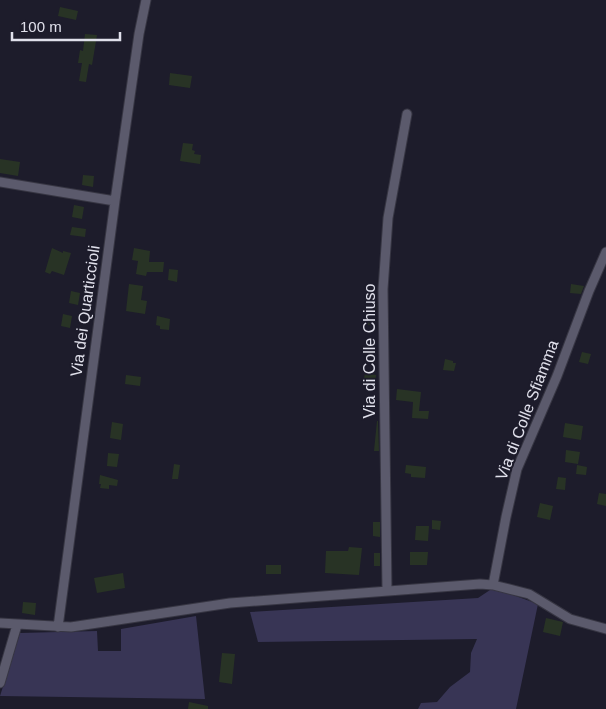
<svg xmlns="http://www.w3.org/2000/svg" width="606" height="709" viewBox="0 0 606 709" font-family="Helvetica,sans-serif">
  <rect width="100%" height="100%" fill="#1d1c2b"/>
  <path fill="#383555" d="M493,588L538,604L516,709H418L421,703L437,702L450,687L470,672L471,653L477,639L258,642L250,612L478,598Z
    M196,616L205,699L0,696L20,633L97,631L98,651H121V629Z"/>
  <path fill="#283325" d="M60,7L78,11L76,20L58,16Z
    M85,34L97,35L92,65L89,64L86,82L79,81L82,63H78L80,50L83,51Z
    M170,73L192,76L190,88L169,85Z
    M183,143L193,144L192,150L195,151L194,154L201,155L200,164L180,161Z
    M0,159L20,162L18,176L0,173Z
    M83,175L94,176L93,187L82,185Z
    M74,205L84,207L82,219L72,217Z
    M72,227L86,229L85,237L70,235Z
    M52,248L63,253V251L71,253L64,275L52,271L50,274L45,272Z
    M134,248L150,251L149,262H164L163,272H147L146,276L136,274L138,261L132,260Z
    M169,269L178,270L177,282L168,280Z
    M129,284L143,286L141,300L147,301L145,314L126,311Z
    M571,284L584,286L581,294L570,293Z
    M71,291L80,293L78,305L69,303Z
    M367,303L377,304L375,325H364V316H367Z
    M63,314L72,316L70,328L61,326Z
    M157,316L170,319L169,330L160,329V326L156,325Z
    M582,352L591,354L588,364L579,362Z
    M445,359L453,361V363H456L454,371L443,370Z
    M365,373L376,375L375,385L363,384Z
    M126,375L141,377L140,386L125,384Z
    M397,389L421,392L419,411H429L428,419L412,418L413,402L396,400Z
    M377,421H378L379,451H374Z
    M112,422L123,424L121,440L110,438Z
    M565,423L583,426L581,440L563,437Z
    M566,450L580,452L578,464L565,462Z
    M108,453L119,454L117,467L107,466Z
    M174,464L180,465L178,479H172Z
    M406,465L426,467L425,478L411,477V474L405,473Z
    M577,465L587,467L586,475L576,474Z
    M100,475L118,480L117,486L109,485V489L100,488L101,484H99Z
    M558,477L566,478L565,490L556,489Z
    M599,493L606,494V506L597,504Z
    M540,503L553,506L550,520L537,517Z
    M432,520L441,521L440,530L432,529Z
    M373,522H380V537L373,536Z
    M416,526H429L428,541L415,540Z
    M349,547L362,548L359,575L325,573L326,551H348Z
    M410,552H428L427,565H410Z
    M374,553H380V566H374Z
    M266,565H281V574H266Z
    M123,573L125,588L97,593L94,578Z
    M23,602L36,603L35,615L22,613Z
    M546,618L563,622L560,636L543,632Z
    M222,653L235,654L232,684L219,682Z
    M189,702L208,706V709H188Z"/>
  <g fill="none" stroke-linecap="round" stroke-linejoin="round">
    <defs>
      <path id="street" d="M0,182L115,201
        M493,585L506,517L517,469L557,376L589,291L606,252
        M387,590L383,289L388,218L407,114
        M0,623L71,627L230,603L480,584L493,585L529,594L570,619L606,629
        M58,627L115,201L139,34L146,0
        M0,683L17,625"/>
    </defs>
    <use href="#street" stroke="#373643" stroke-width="11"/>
    <use href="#street" stroke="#5b5a6c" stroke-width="9"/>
  </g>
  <g text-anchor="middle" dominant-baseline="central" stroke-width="4" stroke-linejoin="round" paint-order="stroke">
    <g font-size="16" fill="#e0e0eb" stroke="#1d1c2b">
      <text transform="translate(85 311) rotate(-82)">Via dei Quarticcioli</text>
      <text transform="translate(369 351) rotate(-90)">Via di Colle Chiuso</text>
      <text transform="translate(527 410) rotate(-69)">Via di Colle Sfiamma</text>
    </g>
  </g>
  <path d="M12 32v8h108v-8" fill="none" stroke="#e0e0eb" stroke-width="2.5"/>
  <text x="20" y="32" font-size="15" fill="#e0e0eb" stroke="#1d1c2b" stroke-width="4" paint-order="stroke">100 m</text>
</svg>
